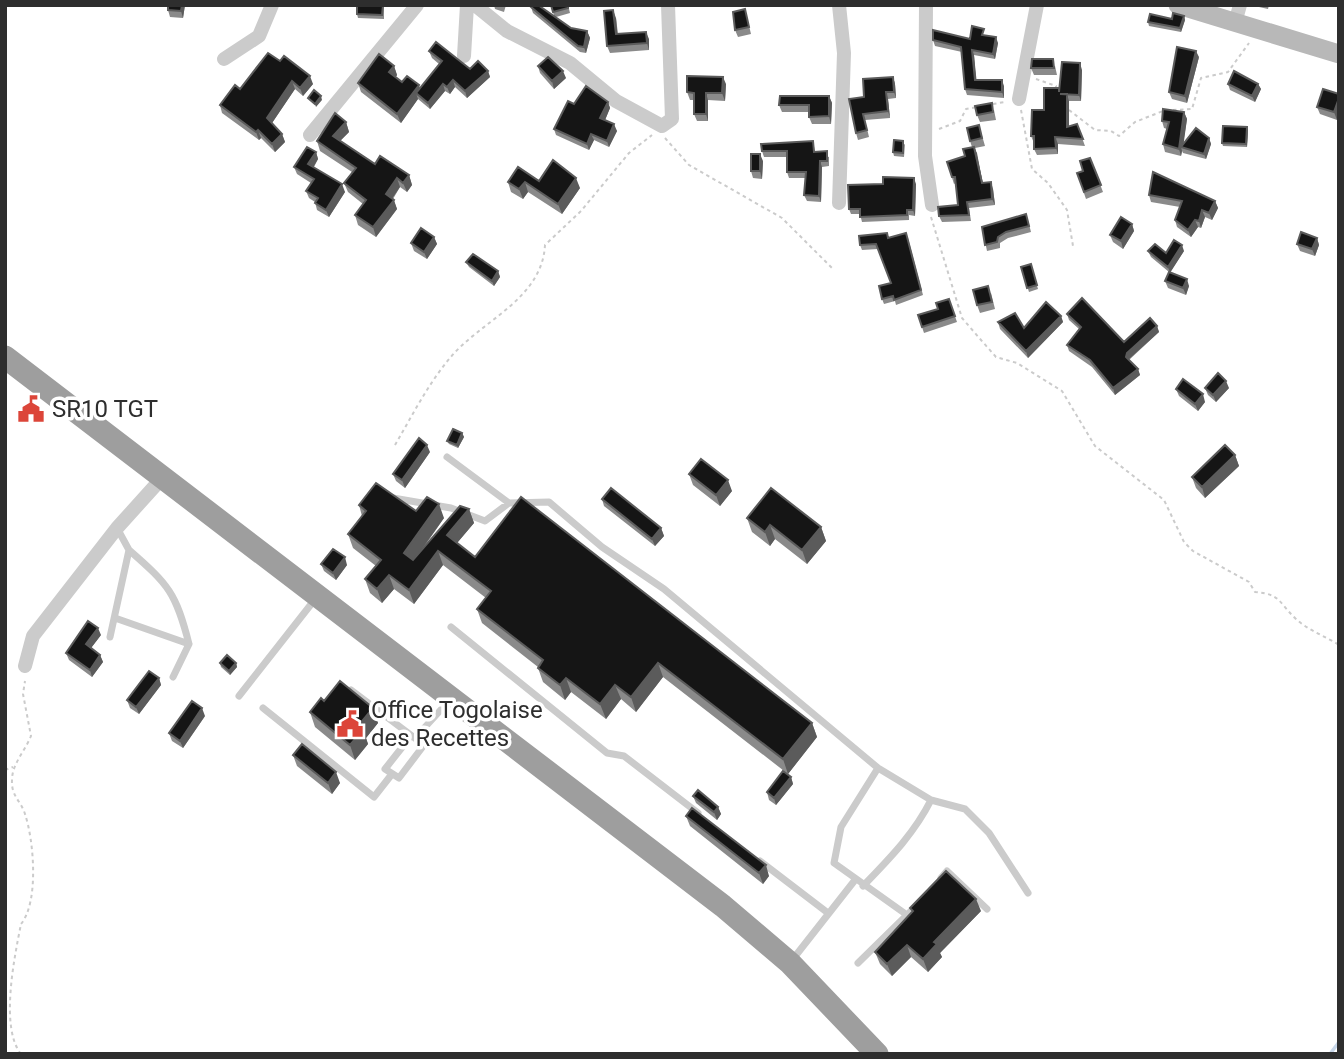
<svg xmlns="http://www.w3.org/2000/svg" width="1344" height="1059" viewBox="0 0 1344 1059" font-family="Roboto,sans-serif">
  <rect width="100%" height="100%" fill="#fff"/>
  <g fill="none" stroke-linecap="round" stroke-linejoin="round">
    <path stroke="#c9d8ea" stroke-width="3.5" d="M1330,1054L1339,1042"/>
    <path stroke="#cbcbcb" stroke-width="2" stroke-dasharray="3.5 3.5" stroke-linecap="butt" d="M1036,79L1056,86V90
      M993,104L1005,102
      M1021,110L1032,169L1048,183L1067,210L1073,246
      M1069,110L1095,130L1111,131L1119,136L1135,122L1163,111
      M1173,110L1192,109L1201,78L1228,72L1249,43
      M939,129L960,121L966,109L977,107
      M665,138L689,165L782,218L833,269
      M931,217L962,318L981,340L996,357L1017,363L1062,391L1095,446L1164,500L1184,542L1193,551L1249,582L1255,592C1281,594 1279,603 1295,618C1307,630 1325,636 1339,645
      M395,445C412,416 428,384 450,358C480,321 542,300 545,245L581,211L629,153L652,135
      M5,770L13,767
      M21,1054C0,1028 14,959 21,924C39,902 34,841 25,814C21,801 11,796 12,780C12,764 25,751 31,736L23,694L25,681"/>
    <path stroke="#cbcbcb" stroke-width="7" d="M393,498L451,508L485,521L509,503L447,457
      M509,503L549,502L602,547L664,589L878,768L931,800L965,809L989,833L1028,893
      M129,550C169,585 176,593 189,644L173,677
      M115,618L189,644
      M451,627L607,753L624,756L698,813
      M110,637L129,550L117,528
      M351,690L424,745L399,778L385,769L411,736
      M239,696L316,598
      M263,708L374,797L392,774
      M415,738L448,702
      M878,768L841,827L834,863L907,915
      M760,861L828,913
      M941,878L947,871L987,909
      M863,886C889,859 914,834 931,800
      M793,959L855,880
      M858,963L910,912"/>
    <path stroke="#cbcbcb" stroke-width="14" d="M475,5L507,31L570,63L616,101L662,126L672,119L668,5
      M926,5L925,156L932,205
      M1235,23L1240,5
      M464,56L467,5
      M224,59L259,36L272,5
      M1019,99L1037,5
      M310,135L417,5
      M839,203L844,53L839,5
      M25,666L33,636L117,528L163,477"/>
    <path stroke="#b8b8b8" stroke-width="19" d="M1178,5L1339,54"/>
    <path stroke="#9e9e9e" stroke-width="23" d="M5,357L723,906L790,963L877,1054"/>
  </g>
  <path fill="#8a8a8a" d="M185,5L183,18L170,17L168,10Z
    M384,5V19L358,18L357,14Z
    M494,5H506L504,12L495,9Z
    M568,5L570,13L556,17L571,28L587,31L590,38L586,53L580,52L533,13L531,7L554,16L553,12Z
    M1258,5H1269L1268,9L1259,7Z
    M745,9L751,34L738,37L735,30Z
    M1184,16L1185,20L1181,32L1149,26L1148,22Z
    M616,18L618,34L649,39V50L610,53L607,46Z
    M986,35L998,43L995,59L974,55L976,80L1004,86V98L967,95L965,89L962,52L935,46L933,40L970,39Z
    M429,51L470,69L488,71L490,77L467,98L455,87L450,94L445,91L430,109L418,99L401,123L361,92L358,83L394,66L397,75L396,77L402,82L420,89L439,64L432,58Z
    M268,53L313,84L303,96L295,89L272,123L282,134L285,142L275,152L261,138L259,140L222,113L220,105L240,89Z
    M1199,57L1187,103L1172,99L1169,92Z
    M538,66L566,78L554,89L540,73Z
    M1055,66L1057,75H1034L1031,68Z
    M1082,70L1081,101H1069V126L1077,124L1085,146L1058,144V154L1037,155L1034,149V143L1031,136L1059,90Z
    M893,77L895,84L896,98L888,99L890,118L865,120L869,137L858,140L856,133L864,97Z
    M726,84L725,101L708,100V121H697L694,114V100H690L687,92Z
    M1228,84H1258L1261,89L1255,102L1230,90Z
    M1339,94L1337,120L1320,114L1317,107Z
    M829,96L832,103L831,124H812L809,117V112H782L779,105Z
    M608,102L610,108L605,120L617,131L609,147L594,140L589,150L556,135L554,129L574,104Z
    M994,110L996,120L980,122L977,115Z
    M1184,112L1187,119L1183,144L1209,138L1211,144L1206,159L1183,153L1182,151L1181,156L1165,152L1163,144L1167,129L1164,128L1162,121Z
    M346,122L349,132L340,141L375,164L409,175L412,185L407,192L400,187L393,199L397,209L376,237L358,225L355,215L363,204L348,192L344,183L352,172L320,151L317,141Z
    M979,125L985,146L975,148L983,183L993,189L995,205L969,208L971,221L942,222L939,216L958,205L956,183L954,184L947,162L965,156L972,147L970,141Z
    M1247,127L1248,130L1247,147L1223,146L1222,143Z
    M813,141L815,152L829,157V166L822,167L821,202L807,201L804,195L806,178H789L787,172V157H764L762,151Z
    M905,144L904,157L894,156L893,152Z
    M316,152L318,159L314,167L345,192L329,217L317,210L315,202L309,198L306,191L311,183L297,174L294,167Z
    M1090,158L1103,192L1086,199L1077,173L1083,171Z
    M763,161L762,179L753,178L751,171Z
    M539,181L580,188L562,214L528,192L523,199L511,192L508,182Z
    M916,184L915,216L909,215V220L862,222L860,214H851L849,209Z
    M1149,195L1215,201L1218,208L1212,220L1205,217L1201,228L1198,227L1191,237L1177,227L1175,220L1180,207L1151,202Z
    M1028,220L1031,232L1008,238L1000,243V248L987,251L982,227Z
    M1132,224L1134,231L1123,249L1113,242L1110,235Z
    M434,237L437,244L427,259L414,251L411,243Z
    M889,237L908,238L923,295L896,305L895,301L884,304L882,299L891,283L878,249L862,250L860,245Z
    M1317,238L1319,245L1315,256L1300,251L1297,244Z
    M1148,251L1166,253L1184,251L1170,272L1189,286L1186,295L1168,288L1165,281L1169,272L1151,257Z
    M466,262L498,271L500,277L494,286L469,267Z
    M1031,264L1038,289L1029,292L1021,267Z
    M991,293L995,309L980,313L977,305Z
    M949,299L957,322L924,333L918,315L938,309Z
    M1067,314L1124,342L1157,326L1159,332L1129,360L1138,369L1140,375L1115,395L1092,367L1069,351L1067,345L1079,329L1069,320Z
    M1061,316L1063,322L1028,358L1000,329L998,322L1024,328Z
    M1205,388H1229L1216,402L1208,395Z
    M1176,389L1205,402L1198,411L1179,396Z
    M462,433L464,437L458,448L449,444L447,441Z
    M430,452L405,488L396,481L393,474Z
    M1235,455L1239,466L1205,498L1196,488L1192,477Z
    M689,474L732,491L720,506L693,485Z
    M602,499L661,528L664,536L655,546L604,506Z
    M359,505L416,511L444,518L424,547L469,509L474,523L457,543L475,557L812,723L817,737L788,774L663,677L636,712L621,699L606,719L571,692L565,700L543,682L538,668V667L482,623L477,609L486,598L443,565L414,604L394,589L382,603L370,593L365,579L376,566L353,548L348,534L362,516Z
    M747,518L821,527L826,541L807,564L775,539L770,546L752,532Z
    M321,564L347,565L336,580L324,571Z
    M101,635L91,648L100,655L103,662L92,677L69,660L66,653Z
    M220,663H236L237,667L230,675L221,667Z
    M159,678L161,685L139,714L130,708L127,700Z
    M324,701L373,708L378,723L366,738L368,744L355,760L315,727L310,712Z
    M205,716L183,748L172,741L169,733Z
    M293,755L340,783L332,794L297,766Z
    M791,777L793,784L776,805L769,800L767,792Z
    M693,796L718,807L721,814L717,820L696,803Z
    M686,816L769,876L763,884L690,826Z
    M910,908L981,911L940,953L942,957L928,972L911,957L892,976L880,964L875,952L912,912Z"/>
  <path fill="#5b5b5b" d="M182,5H185L183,18L181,11Z
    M613,10L616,18L618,41L616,34Z
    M1184,16L1185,20L1181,32L1180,28Z
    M587,31L590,38L586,53L584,47Z
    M646,32L649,39V50L647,43Z
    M996,37L998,43L995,59L993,54Z
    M972,50L974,55L977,85L975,80Z
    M1196,51L1199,57L1187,103L1185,96Z
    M1080,63L1082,70L1081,101L1079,95Z
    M394,66L397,75L393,81L389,72Z
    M488,71L490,77L467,98L465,91Z
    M563,71L566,78L554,89L552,81Z
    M310,76L313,84L303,96L300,88Z
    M723,77L726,84L725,101L722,93Z
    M893,77L895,84L896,98L894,92Z
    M453,80L455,87L450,94L447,87Z
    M1002,80L1004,86V98L1002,92Z
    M292,81L295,89L270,126L267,118Z
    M443,84L445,91L430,109L428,103Z
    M1258,84L1261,89L1255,102L1252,96Z
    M419,85L422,94L416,93L418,99L401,123L397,114Z
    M886,92L888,99L890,118L888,111Z
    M706,93L708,100V121L706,114Z
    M1067,94L1069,101V133L1067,127Z
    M321,96L322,100L316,107L315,104Z
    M829,96L832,103L831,124L829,116Z
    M1339,98V113L1337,120L1334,112Z
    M608,102L610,108L603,125L600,118Z
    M1184,112L1187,119L1183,148L1181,147L1182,151L1181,156L1179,149Z
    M346,122L349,132L336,145L333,136Z
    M614,124L617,131L609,147L607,141Z
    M1247,127L1248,130L1247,147L1246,144Z
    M258,130L261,138L259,140L256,132Z
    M282,134L285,142L275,152L272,144Z
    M591,134L594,140L589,150L587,144Z
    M1055,137L1058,144V154L1056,148Z
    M1209,138L1211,144L1206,159L1204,154Z
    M974,147L977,153L984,190L982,183Z
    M316,152L318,159L311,171L308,164Z
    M760,154L763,161L762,179L760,171Z
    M820,161L822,167L821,202L819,196Z
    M409,175L412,185L407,192L403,183Z
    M397,178L400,187L389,203L386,194Z
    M576,178L580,188L562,214L558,204Z
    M914,178L916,184L915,216L913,210Z
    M525,182L528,192L523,199L519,189Z
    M991,182L993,189L995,205L992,199Z
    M342,184L345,192L329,217L326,210Z
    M394,200L397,209L376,237L373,227Z
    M1215,201L1218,208L1212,220L1209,213Z
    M1202,210L1205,217L1201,228L1199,221Z
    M1195,220L1198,227L1191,237L1188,230Z
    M1132,224L1134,231L1123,249L1121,241Z
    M434,237L437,244L427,259L424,252Z
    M1317,238L1319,245L1315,256L1312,249Z
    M1182,245L1184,251L1170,273L1168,267Z
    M498,271L500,277L494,286L492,281Z
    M1187,279L1189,286L1186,295L1183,288Z
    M1061,316L1063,322L1028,358L1026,351Z
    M1157,326L1159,332L1129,359L1128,363L1126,357L1127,353Z
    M1138,369L1140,375L1115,395L1113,388Z
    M1226,381L1229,388L1216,402L1213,395Z
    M1203,394L1205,402L1198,411L1195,404Z
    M462,433L464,437L458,448L457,445Z
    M427,445L430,452L405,488L402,480Z
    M1235,455L1239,466L1205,498L1202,487Z
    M728,480L732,491L720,506L716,495Z
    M439,504L444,518L409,567L404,553Z
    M469,509L474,523L452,549L447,535Z
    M770,525L775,539L770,546L765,532Z
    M821,527L826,541L807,564L802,550Z
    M661,528L664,536L655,546L652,539Z
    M438,551L443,565L414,604L409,590Z
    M345,557L347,565L336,580L333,573Z
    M389,575L394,589L382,603L377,589Z
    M98,628L101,635L88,652L86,644Z
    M100,655L103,662L92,677L90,670Z
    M236,663L237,667L230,675L229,671Z
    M658,663L663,677L636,712L631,697Z
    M159,678L161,685L139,714L136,707Z
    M566,678L571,692L565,700L560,685Z
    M615,685L621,699L606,719L600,704Z
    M202,708L205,716L183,748L180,741Z
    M373,708L378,723L366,738L368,744L355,760L350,745L358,726Z
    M812,723L817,737L788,774L783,759Z
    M336,772L340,783L332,794L328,783Z
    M791,777L793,784L776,805L774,798Z
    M718,807L721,814L717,820L714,812Z
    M766,865L769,876L763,884L759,873Z
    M976,899L981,911L940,953L942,957L928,972L923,959L934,942Z
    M907,945L911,957L892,976L887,964Z"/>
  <path fill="#151515" stroke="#5b5b5b" stroke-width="2" d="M168,5H182L181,11L168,10Z
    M357,5H383L382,15L357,14Z
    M532,5H538L571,28L587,31L584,47L578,46L531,7Z
    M551,5H568V8L553,12Z
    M745,9L749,27L735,30L733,12Z
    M613,10L616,34L646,32L647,43L607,46L604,11Z
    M1173,13L1184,16L1180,28L1148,22L1150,14L1172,19Z
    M972,26L984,29L982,35L996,37L993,54L972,50L975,80H1002V92L965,89L961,47L933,40V30L970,39Z
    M436,42L470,69L478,61L488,71L465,91L453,80L447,87L443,84L428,103L416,93L442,61L429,51Z
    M1177,47L1196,51L1185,96L1169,92Z
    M268,53L280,61L284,56L310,76L300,88L292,81L267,118L282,134L272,144L258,130L256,132L220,105L235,85L240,89Z
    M379,54L394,66L389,72L402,82L407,76L419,85L397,114L358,83Z
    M548,57L563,71L552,81L538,66Z
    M1032,59H1053L1054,68H1031Z
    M1062,62L1080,63L1079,95L1060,94H1067V127L1077,124L1083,139L1055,137L1056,148L1034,149V136H1031L1032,110H1044V88H1059V92Z
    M1234,71L1258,84L1252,96L1228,84Z
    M687,76L723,77L722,93H706V114H694V93L687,92Z
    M893,77L894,92H886L888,111L863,114L867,130L856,133L849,99L864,97L863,79Z
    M586,86L608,102L600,118L614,124L607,141L591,134L587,144L554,129L568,101L574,104Z
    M1323,89L1339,94V98L1334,112L1317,107Z
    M314,90L321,96L315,104L308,98Z
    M780,96H829V116L809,117V105H779Z
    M992,103L993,112L977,115L975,106Z
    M1163,109L1184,112L1179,149L1163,144L1169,122L1162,121Z
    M335,113L346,122L333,136L375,164L380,156L409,175L403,183L397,178L386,194L394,200L373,227L355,215L366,200L344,183L356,168L317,141Z
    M979,125L982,138L970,141L967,128Z
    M1223,126L1247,127L1246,144L1222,143Z
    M1196,128L1209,138L1204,154L1181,147Z
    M894,140L903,141V153L893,152Z
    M813,141L814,152L827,151V161H820L819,196L804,195L806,172H787V151H762L761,144Z
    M307,147L316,152L308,164L342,184L326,210L315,203L318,198L306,191L314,179L294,167Z
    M974,147L982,183L991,182L992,199L967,202L969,215L939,216L938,207L958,205L955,177H952L947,162L965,156L963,149Z
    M751,154H760V171H751Z
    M1090,158L1101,185L1084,192L1077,173L1083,171L1080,161Z
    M553,160L576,178L558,204L525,182L519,189L508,182L518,167L539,181Z
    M1153,172L1215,201L1209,213L1202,210L1199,221L1195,220L1188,230L1175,220L1182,201L1149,195Z
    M883,177L914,178L913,210H907V215L860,217V209H849L848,185L883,184Z
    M1026,214L1029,226L1006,232L998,237L997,242L985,245L982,227Z
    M1121,217L1132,224L1121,241L1110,235Z
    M421,228L434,237L424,252L411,243Z
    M1301,232L1317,238L1312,249L1297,244Z
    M887,233L888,238L906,233L921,290L894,300L893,296L882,299L879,286L891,283L876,244L860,245L859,236Z
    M1174,240L1182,245L1168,267L1148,251L1155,244L1166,253Z
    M473,254L498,271L492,281L466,262Z
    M1031,264L1037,285L1027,288L1021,267Z
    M1169,272L1187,279L1183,288L1165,281Z
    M988,286L992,302L977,305L973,290Z
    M1082,298L1124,342L1150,318L1157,326L1127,353L1126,357L1138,369L1113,388L1090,360L1067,345L1081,327L1067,314Z
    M949,299L955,316L922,327L918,315L938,309L936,303Z
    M1046,302L1061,316L1026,351L998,322L1015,313L1024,328Z
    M1218,373L1226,381L1213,395L1205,388Z
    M1183,379L1203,394L1195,404L1176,389Z
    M453,429L462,433L457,445L447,441Z
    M419,438L427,445L402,480L393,474Z
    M1225,445L1235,455L1202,487L1192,477Z
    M701,459L728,480L716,495L689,474Z
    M376,483L416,511L427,497L439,504L404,553L413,560L460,506L469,509L447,535L475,557L521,497L812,723L783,759L658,663L631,697L615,685L600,704L566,678L560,685L538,668L543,660L477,609L491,591L438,551L409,590L389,575L377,589L365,579L381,560L348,534L366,511L359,505Z
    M611,488L661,528L652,539L602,499Z
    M771,488L821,527L802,550L770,525L765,532L747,518Z
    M333,549L345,557L333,573L321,564Z
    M88,621L98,628L86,644L100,655L90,670L66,653Z
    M227,655L236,663L229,671L220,663Z
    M149,671L159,678L136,707L127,700Z
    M340,681L373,708L358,726L363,730L350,745L310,712L321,698L324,701Z
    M192,701L202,708L180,741L169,733Z
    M302,744L336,772L328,783L293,755Z
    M783,771L791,777L774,798L767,792Z
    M698,790L718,807L714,812L693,796Z
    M692,808L766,865L759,873L686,816Z
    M946,871L976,899L934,942L937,944L923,959L907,945L887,964L875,952L913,911L910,908Z"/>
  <defs>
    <symbol id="civic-bare" viewBox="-9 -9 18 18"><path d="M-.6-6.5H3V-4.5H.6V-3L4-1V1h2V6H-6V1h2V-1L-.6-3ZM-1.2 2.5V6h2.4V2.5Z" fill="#dc4539" stroke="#fff" stroke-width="2.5" paint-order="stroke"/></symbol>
  </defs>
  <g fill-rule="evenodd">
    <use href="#civic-bare" x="12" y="390" width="38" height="38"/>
    <use href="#civic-bare" x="331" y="705" width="38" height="38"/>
  </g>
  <g text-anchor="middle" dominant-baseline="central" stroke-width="7" stroke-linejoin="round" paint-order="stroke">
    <g font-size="24" fill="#2e2e2e" stroke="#fff" text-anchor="start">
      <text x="52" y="409">SR10 TGT</text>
      <text x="371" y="710">Office Togolaise<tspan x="371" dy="28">des Recettes</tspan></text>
    </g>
  </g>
  <rect width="1344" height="1059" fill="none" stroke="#2e2e2e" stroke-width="14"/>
</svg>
